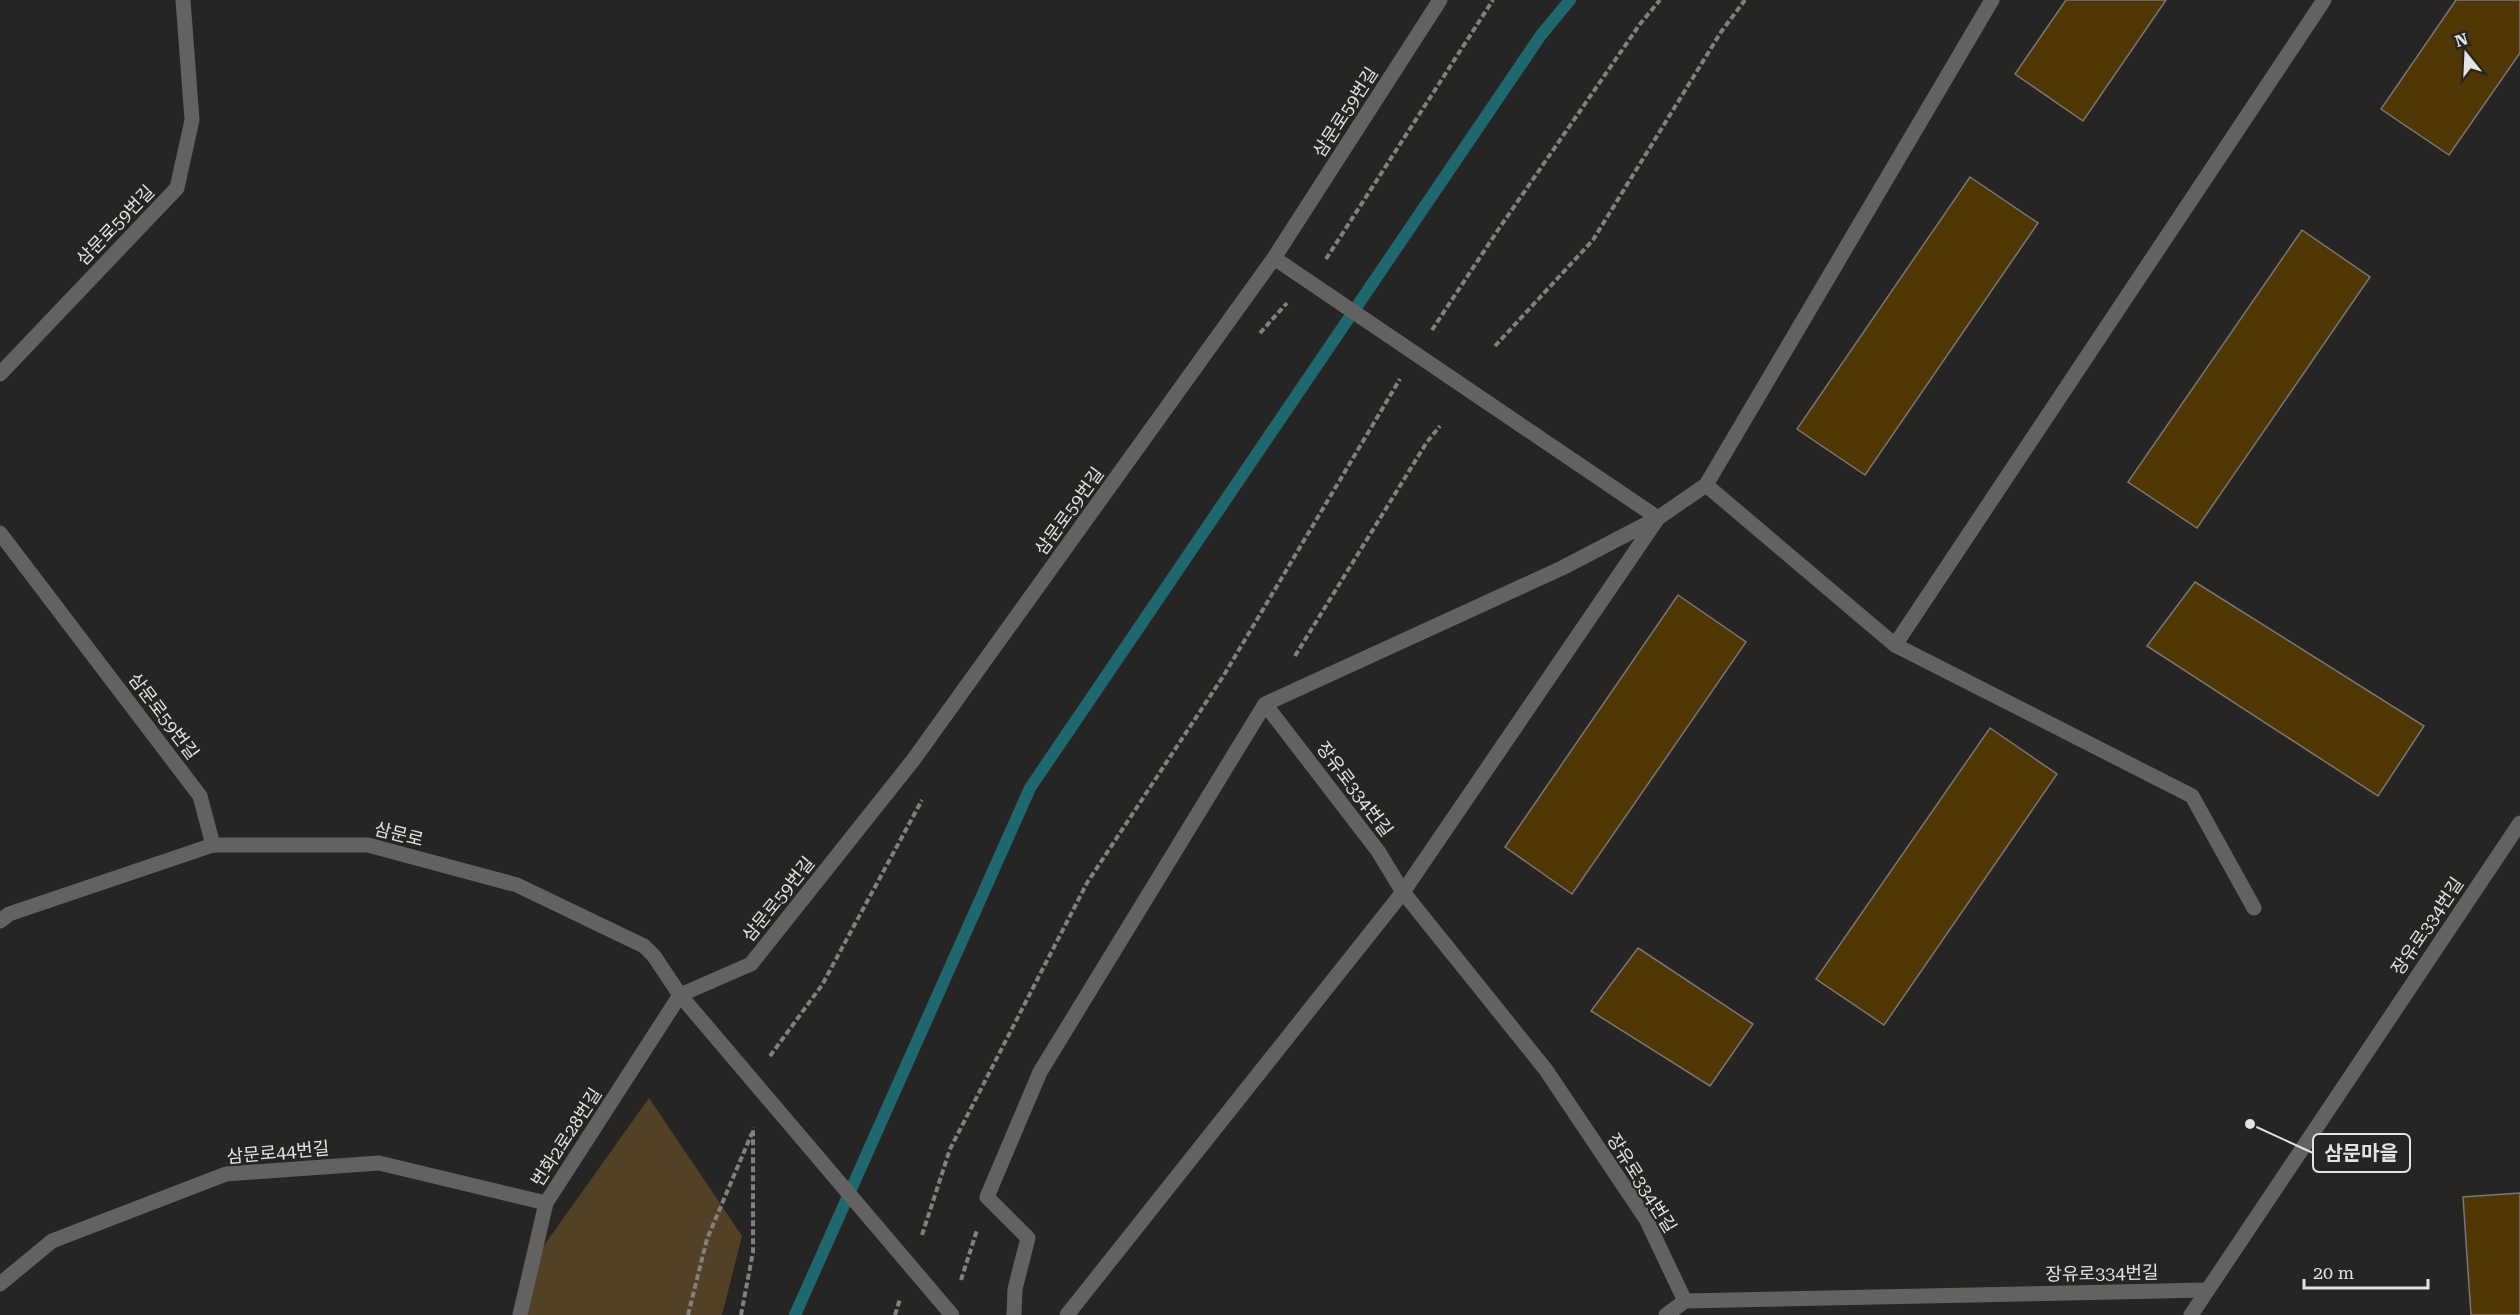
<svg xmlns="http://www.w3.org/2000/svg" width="2520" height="1315" viewBox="0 0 2520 1315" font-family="'Roboto Serif','Noto Sans KR',serif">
  <rect width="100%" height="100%" fill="#262523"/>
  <path fill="#524027" d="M649,1098L742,1236L722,1315H527L540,1251Z"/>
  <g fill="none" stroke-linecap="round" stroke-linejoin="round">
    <path stroke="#206870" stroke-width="12" d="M795,1315L1030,788L1541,35L1570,0"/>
  </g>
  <path fill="#503505" stroke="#797774" stroke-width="1.5" d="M2066,0H2166L2083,121L2015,74Z
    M2456,0H2520V53L2449,155L2381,109Z
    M1970,177L2038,223L1865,475L1797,429Z
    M2302,230L2370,277L2197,528L2128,482Z
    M2195,582L2424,726L2378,796L2147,646Z
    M1678,595L1746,642L1572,894L1505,847Z
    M1990,728L2057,774L1884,1025L1816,979Z
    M1638,948L1753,1024L1710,1086L1591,1011Z
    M2520,1193V1315H2471L2463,1197Z"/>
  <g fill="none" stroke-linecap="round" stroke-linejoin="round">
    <path stroke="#81807e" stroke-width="4" stroke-dasharray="6 3" stroke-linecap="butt" d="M1326,259L1493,0
      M1432,330L1498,230L1640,24L1660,0
      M1260,333L1287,303
      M1495,346L1593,240L1721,32L1745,0
      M1295,656L1427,442L1440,426
      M770,1056L822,985L922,800
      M922,1235L950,1149L1087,883L1224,675L1400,379
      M961,1280L977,1230
      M688,1315L707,1239L752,1133
      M741,1315L753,1252V1127
      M895,1315L900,1299"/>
    <path stroke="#636261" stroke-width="15" d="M0,374L177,188L192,120L183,0
      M1706,485L1895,645L2192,796L2254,908
      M0,533L200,796L213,845
      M1895,645L2324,0
      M1265,704L1378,851L1403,892L1546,1070L1646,1219L1685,1301
      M0,1284L52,1241L226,1174L379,1163L546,1203
      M1685,1301L2206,1290
      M520,1315L546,1203L680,995L751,964L914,759L1274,258L1440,0
      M1014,1315L1015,1289L1028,1238L987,1197L1040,1072L1265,704L1562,568L1658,518L1274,258
      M1067,1315L1403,892L1658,518L1706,485L1992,0
      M1666,1315L1685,1301"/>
    <path stroke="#636261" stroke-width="15" d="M0,921L9,914L213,845H368L517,885L644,946L654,956L680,995L952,1315
      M2191,1315L2520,823"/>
  </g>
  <g text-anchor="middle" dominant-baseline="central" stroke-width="4.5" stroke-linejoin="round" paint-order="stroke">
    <g font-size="18" fill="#e4e3e2" stroke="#262523">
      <text transform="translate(1345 112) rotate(-57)">삼문로59번길</text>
      <text transform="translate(115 225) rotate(-46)">삼문로59번길</text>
      <text transform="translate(1069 511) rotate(-54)">삼문로59번길</text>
      <text transform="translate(164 716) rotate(53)">삼문로59번길</text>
      <text transform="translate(1355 789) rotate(53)">장유로334번길</text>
      <text transform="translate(399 834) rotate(14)">삼문로</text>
      <text transform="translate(778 899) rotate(-51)">삼문로59번길</text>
      <text transform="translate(2427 926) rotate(-56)">장유로334번길</text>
      <text transform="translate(566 1137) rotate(-57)">번화2로28번길</text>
      <text transform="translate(278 1152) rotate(-5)">삼문로44번길</text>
      <text transform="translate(1642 1183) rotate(58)">장유로334번길</text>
      <text transform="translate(2102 1273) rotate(-1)">장유로334번길</text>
    </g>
  </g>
  <path fill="none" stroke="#e4e3e2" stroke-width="2" d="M2250 1124L2313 1153"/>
  <circle fill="#e4e3e2" stroke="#262523" stroke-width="2" cx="2250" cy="1124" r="6"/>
  <rect fill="#262523" stroke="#e4e3e2" stroke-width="2" x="2313" y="1134" width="97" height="38" rx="6"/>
  <g font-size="20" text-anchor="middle" font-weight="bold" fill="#e4e3e2">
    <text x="2361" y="1160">삼문마을</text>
  </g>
  <g transform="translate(2466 54) rotate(342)" stroke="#262523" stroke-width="4.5" paint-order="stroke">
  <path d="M0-4.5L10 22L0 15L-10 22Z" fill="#e4e3e2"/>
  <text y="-9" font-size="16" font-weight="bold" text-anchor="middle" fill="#e4e3e2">N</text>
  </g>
  <path d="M2304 1279v9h124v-9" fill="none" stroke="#e4e3e2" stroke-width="3"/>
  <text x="2313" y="1279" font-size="18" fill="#e4e3e2" stroke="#262523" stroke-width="4.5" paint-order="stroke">20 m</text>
</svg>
